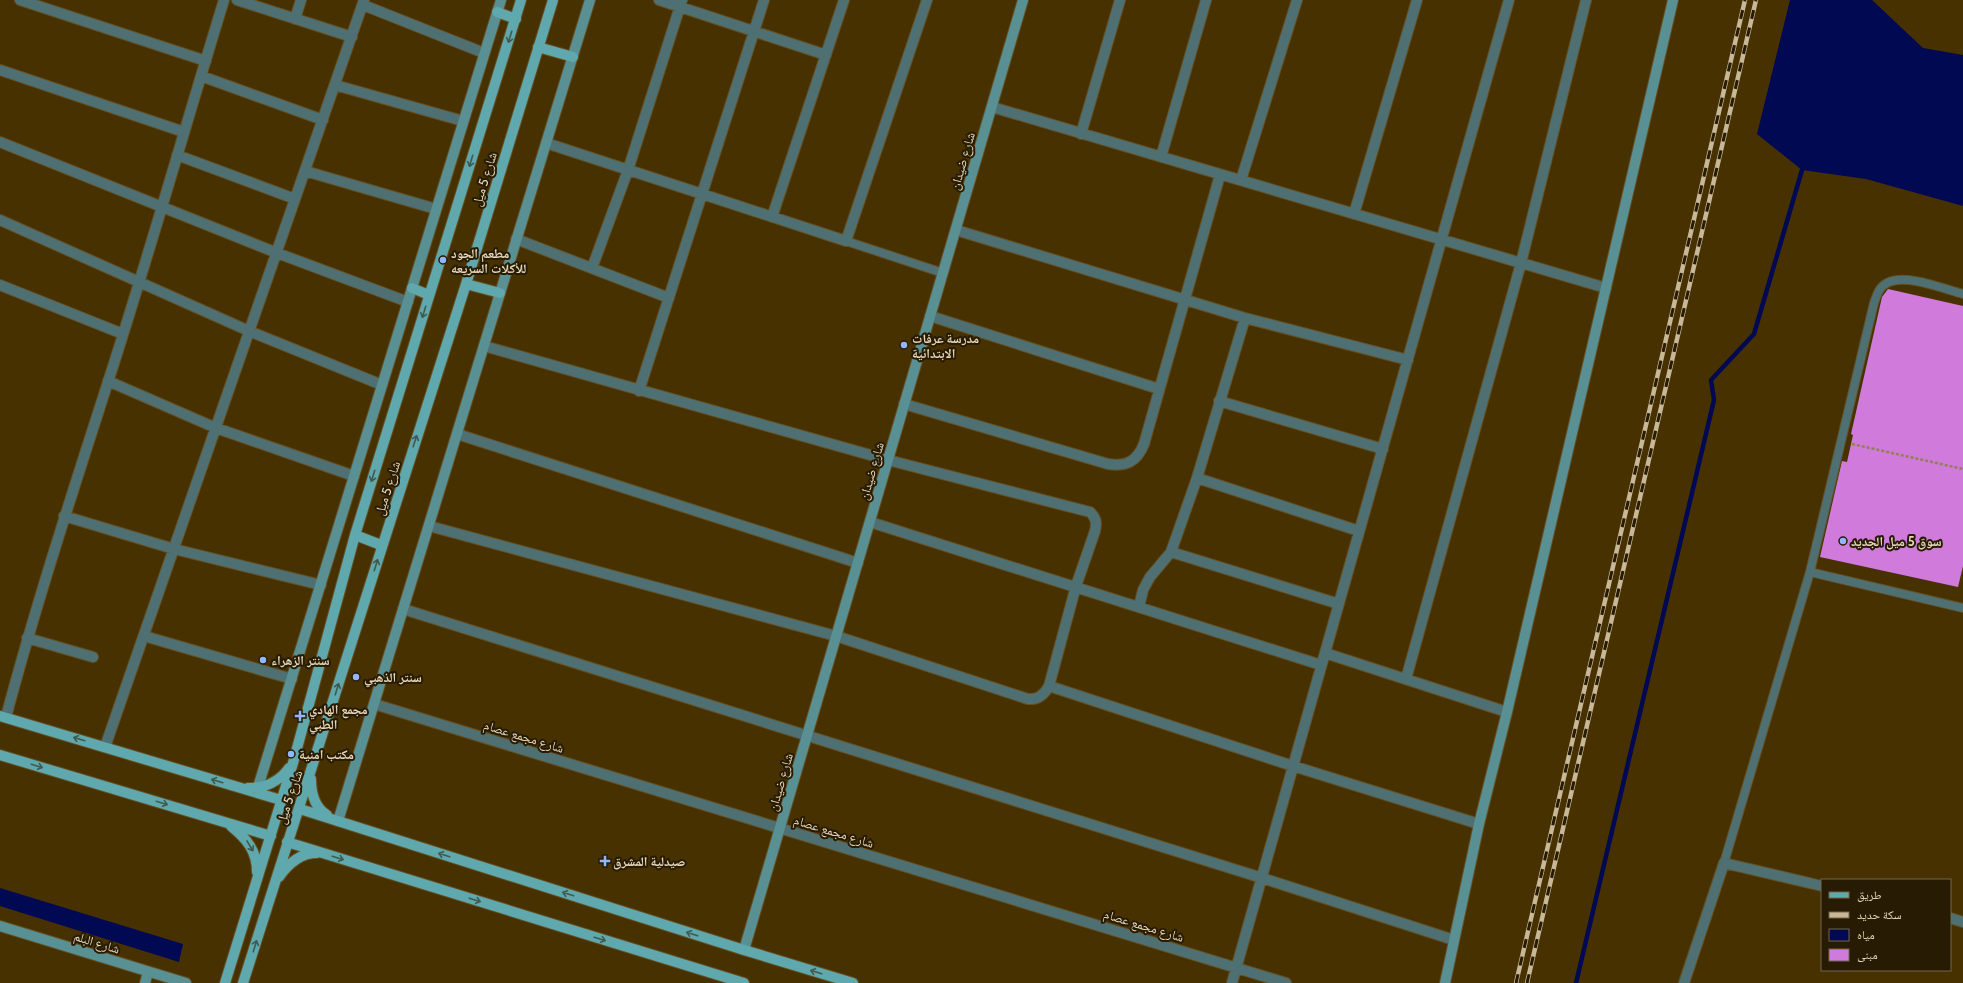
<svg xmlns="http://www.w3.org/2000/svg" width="1963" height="983" viewBox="0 0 1963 983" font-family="Cabin,'Noto Naskh Arabic',sans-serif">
  <rect width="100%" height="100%" fill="#473100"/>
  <path fill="#000952" d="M1790,0H1872L1923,48L1963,55V206L1866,179L1802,170L1757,134Z
    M0,888L183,944L179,962L0,906Z"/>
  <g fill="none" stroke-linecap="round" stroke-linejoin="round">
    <path stroke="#000952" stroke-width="4.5" d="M1576,983L1714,400L1711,380L1754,334L1802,170"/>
  </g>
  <path fill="#d07bdb" d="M1888,289L1963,306V566L1958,587L1820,557L1842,461L1847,462L1853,435L1851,434L1882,297Z"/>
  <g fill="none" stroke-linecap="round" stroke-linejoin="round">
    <defs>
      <path id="lane" d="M846,241L943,273
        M1963,294C1944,289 1905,273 1887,283C1879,287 1877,295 1874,303L1810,572L1963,608
        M1724,863L1810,572"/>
      <path id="street" d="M20,0L206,61
        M237,0L352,37
        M659,0L826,55
        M363,5L484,53
        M295,19L301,0
        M0,70L184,132
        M201,76L323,120
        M335,85L463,121
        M992,107L1606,288
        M1081,134L1120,0
        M0,142L277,253L408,302
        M546,143L846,241L927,0
        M177,155L295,199
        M1161,157L1206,0
        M305,171L436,209
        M1241,180L1297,0
        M1354,214L1417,0
        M772,217L844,0
        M0,220L249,331L382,385
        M956,230L1245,318L1408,360
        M516,239L669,298
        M592,268L628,170L682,0
        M0,285L123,334
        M930,316L1159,389
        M108,381L216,428L354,476
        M639,391L764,0
        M1219,401L1383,449
        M904,404L1108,464C1127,467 1137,461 1144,444L1220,175
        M457,434L858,563
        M1197,478L1359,531
        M64,516L174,549L321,585
        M870,522L1321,665
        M429,526L836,636L1028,699C1038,700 1044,695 1049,686L1076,586L1095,531C1097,522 1096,518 1090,512L888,460L484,346
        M1171,552L1339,604
        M1139,607L1143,590L1150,577L1171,552L1197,478L1245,318
        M403,609L1262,878L1454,940
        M144,636L292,679
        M27,638L93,657
        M1325,653L1507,712
        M1406,679L1521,263L1586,0
        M1049,686L1293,766L1479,824
        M374,704L1286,983
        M6,717C36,604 72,494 108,382C149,255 185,127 224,0
        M105,747L364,0
        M1950,918L1963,922
        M1232,983L1509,0
        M1684,983L1724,863L1822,886"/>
      <path id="secondary" d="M258,787L501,0
        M338,821L590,0
        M0,926L186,983
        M744,950L1023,0
        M145,983L148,972
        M1445,983L1479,824L1507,712L1673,0"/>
      <path id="primary" d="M497,12L516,19
        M538,47L573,57
        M466,284L500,293
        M412,288L429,295
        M355,535L381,545
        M0,716L281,800
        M0,755L271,836
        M311,779C311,793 314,807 327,815
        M248,788C265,788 280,781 289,768
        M300,809L744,950L853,983
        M231,826C247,839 257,851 257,872
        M287,842L744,983
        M279,877C288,864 301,853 317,853
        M225,983L293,763L355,535L521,0
        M243,983L466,284L553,0"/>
    </defs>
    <use href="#lane" stroke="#644f21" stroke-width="10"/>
    <use href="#street" stroke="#644f21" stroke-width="12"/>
    <use href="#secondary" stroke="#644f21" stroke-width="12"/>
    <use href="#primary" stroke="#644f21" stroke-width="12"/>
    <path stroke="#927f57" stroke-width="2.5" stroke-dasharray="3 2" stroke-linecap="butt" d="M1852,444L1963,469"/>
    <use href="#lane" stroke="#4e7072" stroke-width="8"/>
    <use href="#street" stroke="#4e7072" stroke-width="10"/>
    <use href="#secondary" stroke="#589094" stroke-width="10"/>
    <use href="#primary" stroke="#5fa8ae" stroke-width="10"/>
    <defs>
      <path id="rail" d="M1516,983L1745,0
        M1527,983L1756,0"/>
    </defs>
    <use href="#rail" stroke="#c9b897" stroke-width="4.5"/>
    <use href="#rail" stroke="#271b03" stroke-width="3" stroke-dasharray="9" stroke-linecap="butt"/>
  </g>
  <defs><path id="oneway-shaft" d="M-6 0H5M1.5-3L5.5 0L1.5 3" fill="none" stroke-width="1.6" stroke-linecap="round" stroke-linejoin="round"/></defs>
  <g stroke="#405a50">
    <use href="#oneway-shaft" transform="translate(510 37) rotate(107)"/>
    <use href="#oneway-shaft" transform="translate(471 161) rotate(107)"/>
    <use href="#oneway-shaft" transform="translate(424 312) rotate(107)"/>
    <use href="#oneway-shaft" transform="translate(415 441) rotate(-72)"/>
    <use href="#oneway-shaft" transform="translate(373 476) rotate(107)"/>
    <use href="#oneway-shaft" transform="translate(376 565) rotate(-73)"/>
    <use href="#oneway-shaft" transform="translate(337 689) rotate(-73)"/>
    <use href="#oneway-shaft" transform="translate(79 739) rotate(-163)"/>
    <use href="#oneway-shaft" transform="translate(37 766) rotate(17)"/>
    <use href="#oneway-shaft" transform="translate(217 781) rotate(-163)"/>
    <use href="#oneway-shaft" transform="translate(162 803) rotate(17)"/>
    <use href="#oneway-shaft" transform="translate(250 846) rotate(59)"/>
    <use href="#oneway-shaft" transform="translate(444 855) rotate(-162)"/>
    <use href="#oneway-shaft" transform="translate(338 858) rotate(17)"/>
    <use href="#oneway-shaft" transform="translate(568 894) rotate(-162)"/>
    <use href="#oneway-shaft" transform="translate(475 900) rotate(17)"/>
    <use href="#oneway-shaft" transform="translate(692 934) rotate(-162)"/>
    <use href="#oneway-shaft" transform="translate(600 939) rotate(17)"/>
    <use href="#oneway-shaft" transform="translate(255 946) rotate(-73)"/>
    <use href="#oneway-shaft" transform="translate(816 972) rotate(-163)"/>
  </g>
  <g fill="#92b7fd" stroke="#271b03" stroke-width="1.5">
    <circle cx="443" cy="260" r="4"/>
    <circle cx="904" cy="345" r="4"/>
    <circle cx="1843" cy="541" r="4"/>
    <circle cx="263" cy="660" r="4"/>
    <circle cx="356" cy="677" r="4"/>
    <path d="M298 710h4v4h4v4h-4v4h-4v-4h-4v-4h4z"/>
    <circle cx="291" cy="754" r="4"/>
    <path d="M603 855h4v4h4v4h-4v4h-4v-4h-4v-4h4z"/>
  </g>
  <g text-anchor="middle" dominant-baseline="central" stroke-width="4" stroke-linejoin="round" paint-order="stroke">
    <g font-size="13" fill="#e7d7b9" stroke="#271b03">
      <text transform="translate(962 161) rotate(-74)">شارع ضيدان</text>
      <text transform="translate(484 179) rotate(-73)">شارع 5 ميل</text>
      <text transform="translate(871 471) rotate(-74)">شارع ضيدان</text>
      <text transform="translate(387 488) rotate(-72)">شارع 5 ميل</text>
      <text transform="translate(524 736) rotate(17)">شارع مجمع عصام</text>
      <text transform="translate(780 782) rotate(-74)">شارع ضيدان</text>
      <text transform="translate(289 797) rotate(-71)">شارع 5 ميل</text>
      <text transform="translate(834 831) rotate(17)">شارع مجمع عصام</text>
      <text transform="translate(1144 925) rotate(17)">شارع مجمع عصام</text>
      <text transform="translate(97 942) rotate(17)">شارع البلم</text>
    </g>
    <g font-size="13" font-weight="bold" fill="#e7d7b9" stroke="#271b03" text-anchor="start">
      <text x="451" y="253">مطعم الجود<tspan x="451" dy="15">للأكلات السريعه</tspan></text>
      <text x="912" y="338">مدرسة عرفات<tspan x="912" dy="15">الابتدائية</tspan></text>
      <text x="1851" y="541">سوق 5 ميل الجديد</text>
      <text x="271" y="660">سنتر الزهراء</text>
      <text x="364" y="677">سنتر الذهبي</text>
      <text x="309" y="709">مجمع الهادي<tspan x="309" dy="15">الطبي</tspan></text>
      <text x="299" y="754">مكتب امنية</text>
      <text x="613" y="861">صيدلية المشرق</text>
    </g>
  </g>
  <rect x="1821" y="879" width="130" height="92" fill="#271b03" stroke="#74664c"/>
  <rect x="1829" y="892" width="20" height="6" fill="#5fa8ae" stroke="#74664c"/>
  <text x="1857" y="899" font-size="12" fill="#e7d7b9">طريق</text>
  <rect x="1829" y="912" width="20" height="6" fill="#c9b897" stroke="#74664c"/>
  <text x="1857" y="919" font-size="12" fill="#e7d7b9">سكة حديد</text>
  <rect x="1829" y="929" width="20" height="12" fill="#000952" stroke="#74664c"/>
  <text x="1857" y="939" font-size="12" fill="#e7d7b9">مياه</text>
  <rect x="1829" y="949" width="20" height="12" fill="#d07bdb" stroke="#74664c"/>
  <text x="1857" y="959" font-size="12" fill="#e7d7b9">مبنى</text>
</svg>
